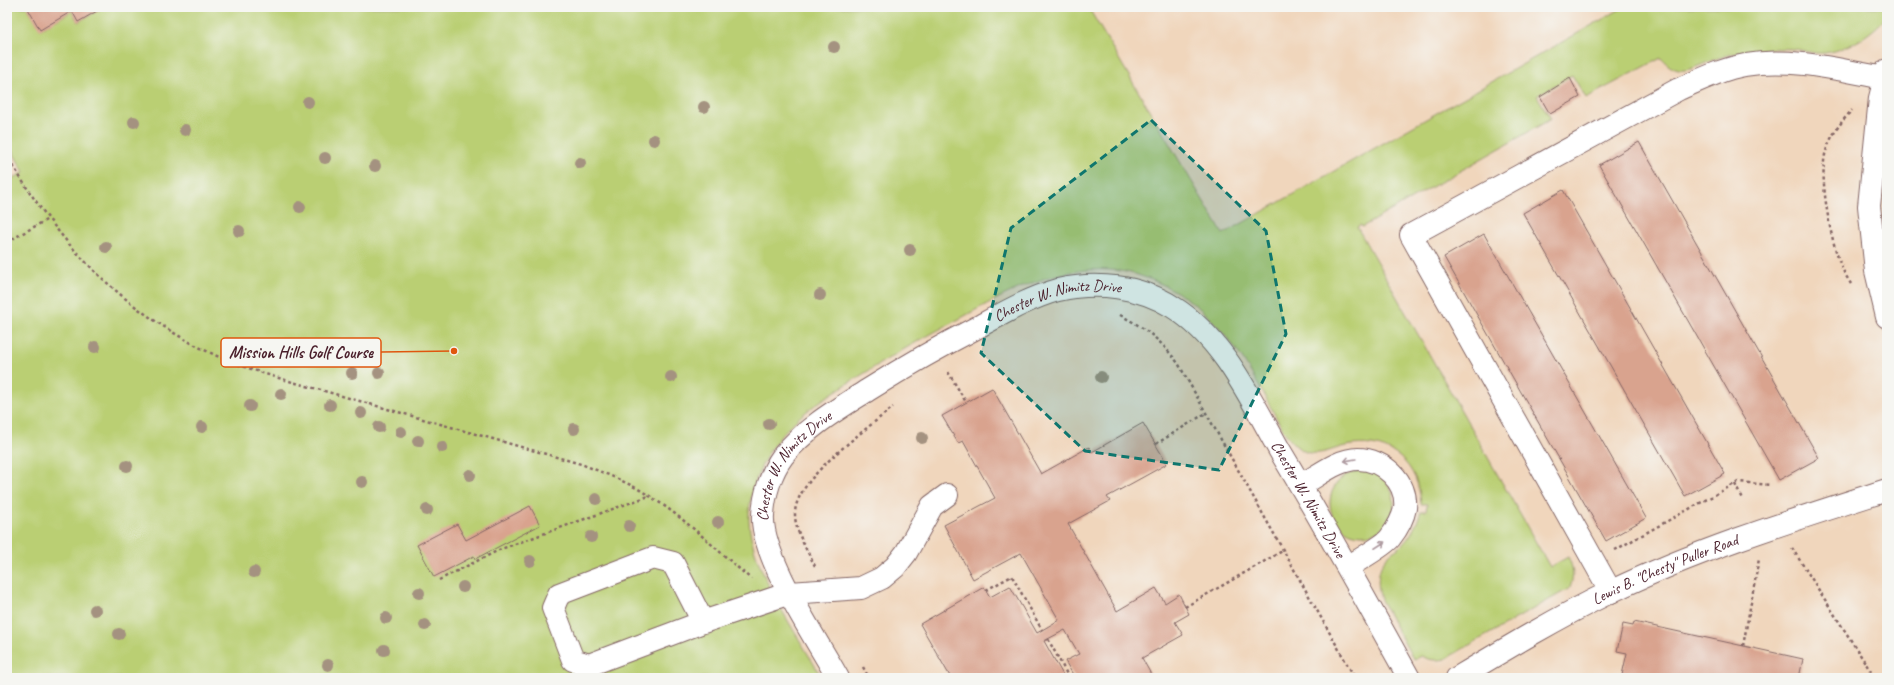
<svg xmlns="http://www.w3.org/2000/svg" width="1894" height="685" viewBox="0 0 1894 685" font-family="Caveat,sans-serif">
  <rect width="100%" height="100%" fill="#f6f6f2"/>
  <filter id="ink" filterUnits="userSpaceOnUse"><feTurbulence type="fractalNoise" baseFrequency=".025" numOctaves="2"/><feDisplacementMap in="SourceGraphic" scale="8" xChannelSelector="R" yChannelSelector="G"/><feConvolveMatrix kernelMatrix="1 2 1 2 8 2 1 2 1" color-interpolation-filters="sRGB"/></filter>
  <filter id="wash" filterUnits="userSpaceOnUse"><feTurbulence type="fractalNoise" baseFrequency=".012" numOctaves="4" result="noise"/><feDisplacementMap in="SourceGraphic" scale="16" xChannelSelector="R" yChannelSelector="G"/><feGaussianBlur stdDeviation="0.9" result="paint"/><feColorMatrix in="noise" values="0 0 0 0 0 0 0 0 0 0 0 0 0 0 0 0 0 1.4 0 .05"/><feComposite in="paint" operator="in"/></filter>
  <g filter="url(#wash)">
    <rect width="100%" height="100%" fill="#efe9d2"/>
    <path fill="#f0d6bc" d="M7,7H1887V678H7Z"/>
    <path fill="#bacf73" stroke="#82774f" d="M7,7H27L41,29L72,11L78,22L104,7H1088L1223,234L1624,7H1887V16C1874,32 1857,43 1837,50C1817,57 1812,51 1793,49C1776,48 1758,49 1741,52C1730,54 1717,58 1706,63C1686,71 1677,76 1661,58L1586,98L1572,75L1537,96L1551,119L1362,227L1361,225L1357,227L1550,567L1568,557C1574,569 1574,576 1570,588L1445,659C1436,661 1429,660 1421,656L1414,659L1412,657L1381,600C1377,585 1376,568 1388,556C1392,551 1399,549 1403,544C1412,535 1417,523 1421,511H1426L1427,504H1421C1419,465 1392,440 1352,445C1338,446 1325,455 1310,453C1298,451 1290,440 1283,430C1247,364 1217,299 1138,275C1109,266 1075,269 1046,278C1016,288 988,303 961,318C926,336 893,355 860,376C830,394 797,414 776,442C760,463 748,495 749,521C751,570 798,635 822,678H7V182L24,172L7,142Z
      M1330 503a32 32 0 1 1 64 0a32 32 0 1 1-64 0Z"/>
    <g id="blocks">
      <path fill="#d9a38e" d="M27,7H104L78,22L72,11L40,30Z
        M1570,78L1580,97L1550,114L1540,97Z
        M1639,142L1819,458L1779,480L1599,165Z
        M1563,190L1725,474L1685,496L1523,213Z
        M1484,234L1646,518L1606,541L1444,257Z
        M992,388L1041,474L1089,447L1092,452L1143,423L1166,462L1165,465L1107,497L1110,501L1068,524L1117,611L1156,588L1165,603L1179,594L1189,614L1175,622L1183,635L1142,658L1153,678H1075L1065,661L1079,654L1065,630L1044,641L1063,675L1057,678H951L920,624L984,587L990,597L1010,586L1037,633L1059,620L1021,553L973,579L944,525L995,498L963,441L958,443L942,416Z
        M530,506L540,525L475,559L474,556L434,577L417,545L457,524L466,540Z
        M1634,622L1803,659L1799,678H1636L1622,675L1627,653L1617,651L1623,624L1633,626Z"/>
    </g>
  </g>
  <g filter="url(#ink)">
    <use href="#blocks" fill-opacity="0" stroke="#846665" stroke-width="1"/>
    <g fill="none" stroke-linecap="round" stroke-linejoin="round">
      <defs>
        <g id="minor">
          <path d="M1887,70L1880,98L1869,206L1876,271L1887,317"/>
          <path d="M1301,485C1318,476 1338,459 1358,459C1383,459 1408,482 1405,508C1403,519 1397,529 1390,538C1384,546 1358,560 1348,567"/>
          <path d="M1611,592L1411,235L1679,89C1700,80 1722,69 1745,65C1792,57 1839,70 1885,78"/>
          <path d="M703,622L673,563L653,558L559,594L553,608L573,660L589,665L703,622L790,593L861,588L882,578L895,567L906,553L932,506L947,495"/>
          <path id="s1" d="M838,678C817,640 760,556 763,515C764,495 771,472 783,456C805,428 838,409 868,390C903,368 939,347 976,328C1002,314 1029,298 1058,290C1096,281 1140,286 1173,307C1224,339 1251,400 1280,451C1325,526 1367,602 1409,678"/>
          <path id="s2" d="M1457,678C1507,648 1557,618 1610,592C1699,549 1793,520 1887,490"/>
        </g>
      </defs>
      <use href="#minor" stroke="#846665" stroke-width="24"/>
      <path stroke="#846665" stroke-width="2.5" stroke-dasharray="3 3" stroke-linecap="butt" d="M7,155C58,246 130,318 226,360C242,366 259,372 275,377L581,464C604,473 628,482 648,495C685,518 718,551 751,579
        M7,242L48,219
        M1851,284C1848,279 1844,273 1842,268C1831,244 1818,175 1826,151C1831,135 1841,122 1852,110
        M1120,315C1147,329 1159,339 1178,363L1355,678
        M948,372L966,402
        M1156,444L1206,413
        M1735,484L1742,499
        M1792,548L1875,678
        M1615,550L1738,482L1771,485
        M815,566C806,548 791,526 796,506C804,473 867,429 893,407
        M439,580L501,549L649,496
        M986,590L1012,576L1042,630
        M1185,607L1284,550
        M1048,639L1069,678
        M1743,646L1759,559
        M863,667L869,678"/>
      <use href="#minor" stroke="#fff" stroke-width="22"/>
    </g>
    <g fill="#a49280">
      <circle cx="834" cy="47" r="6"/>
      <circle cx="308" cy="102" r="6"/>
      <circle cx="704" cy="107" r="6"/>
      <circle cx="134" cy="122" r="6"/>
      <circle cx="185" cy="130" r="6"/>
      <circle cx="654" cy="140" r="6"/>
      <circle cx="325" cy="158" r="6"/>
      <circle cx="580" cy="163" r="6"/>
      <circle cx="375" cy="166" r="6"/>
      <circle cx="300" cy="207" r="6"/>
      <circle cx="239" cy="231" r="6"/>
      <circle cx="106" cy="247" r="6"/>
      <circle cx="910" cy="250" r="6"/>
      <circle cx="820" cy="295" r="6"/>
      <circle cx="95" cy="347" r="6"/>
      <circle cx="352" cy="373" r="6"/>
      <circle cx="379" cy="373" r="6"/>
      <circle cx="671" cy="377" r="6"/>
      <circle cx="1101" cy="377" r="6"/>
      <circle cx="281" cy="394" r="6"/>
      <circle cx="330" cy="405" r="6"/>
      <circle cx="250" cy="406" r="6"/>
      <circle cx="361" cy="413" r="6"/>
      <circle cx="769" cy="424" r="6"/>
      <circle cx="202" cy="427" r="6"/>
      <circle cx="379" cy="427" r="6"/>
      <circle cx="574" cy="429" r="6"/>
      <circle cx="401" cy="432" r="6"/>
      <circle cx="922" cy="438" r="6"/>
      <circle cx="418" cy="441" r="6"/>
      <circle cx="442" cy="447" r="6"/>
      <circle cx="127" cy="466" r="6"/>
      <circle cx="470" cy="475" r="6"/>
      <circle cx="362" cy="482" r="6"/>
      <circle cx="596" cy="499" r="6"/>
      <circle cx="427" cy="510" r="6"/>
      <circle cx="718" cy="522" r="6"/>
      <circle cx="629" cy="526" r="6"/>
      <circle cx="591" cy="537" r="6"/>
      <circle cx="530" cy="561" r="6"/>
      <circle cx="254" cy="572" r="6"/>
      <circle cx="463" cy="587" r="6"/>
      <circle cx="419" cy="593" r="6"/>
      <circle cx="95" cy="610" r="6"/>
      <circle cx="386" cy="618" r="6"/>
      <circle cx="425" cy="625" r="6"/>
      <circle cx="119" cy="634" r="6"/>
      <circle cx="384" cy="650" r="6"/>
      <circle cx="328" cy="665" r="6"/>
    </g>
    <defs><path id="oneway-shaft" d="M-6 0H5M1.5-3L5.5 0L1.5 3" fill="none" stroke-width="1.6" stroke-linecap="round" stroke-linejoin="round"/></defs>
    <g stroke="#ae9aa0">
      <use href="#oneway-shaft" transform="translate(1350 460) rotate(170)"/>
      <use href="#oneway-shaft" transform="translate(1380 545) rotate(-33)"/>
    </g>
  </g>
  <path fill="#0f766e" fill-opacity="0.2" stroke="#0f766e" stroke-width="3" stroke-dasharray="8 5" stroke-linejoin="round" d="M1151,120L1266,231L1286,334L1219,470L1085,451L981,353L1011,228Z"/>
  <g text-anchor="middle" dominant-baseline="central" stroke-width="3" stroke-linejoin="round" paint-order="stroke">
    <g font-size="16" fill="#4a1f2b" stroke="#f6f6f2">
      <text stroke="none"><textPath href="#s1" startOffset="565">Chester W. Nimitz Drive</textPath></text>
      <text stroke="none"><textPath href="#s1" startOffset="241">Chester W. Nimitz Drive</textPath></text>
      <text stroke="none"><textPath href="#s1" startOffset="924">Chester W. Nimitz Drive</textPath></text>
      <text stroke="none"><textPath href="#s2" startOffset="235">Lewis B. "Chesty" Puller Road</textPath></text>
    </g>
  </g>
  <path fill="none" stroke="#e0560e" stroke-width="1.5" d="M454 351L381 352"/>
  <circle fill="#e0560e" stroke="#f6f6f2" stroke-width="1.5" cx="454" cy="351" r="4"/>
  <rect fill="#f6f6f2" stroke="#e0560e" stroke-width="1.5" x="221" y="338" width="160" height="29" rx="4"/>
  <g font-size="17" text-anchor="middle" font-weight="bold" fill="#4a1f2b">
    <text x="301" y="358">Mission Hills Golf Course</text>
  </g>
  <rect width="1894" height="685" fill="none" stroke="#f6f6f2" stroke-width="24"/>
</svg>
